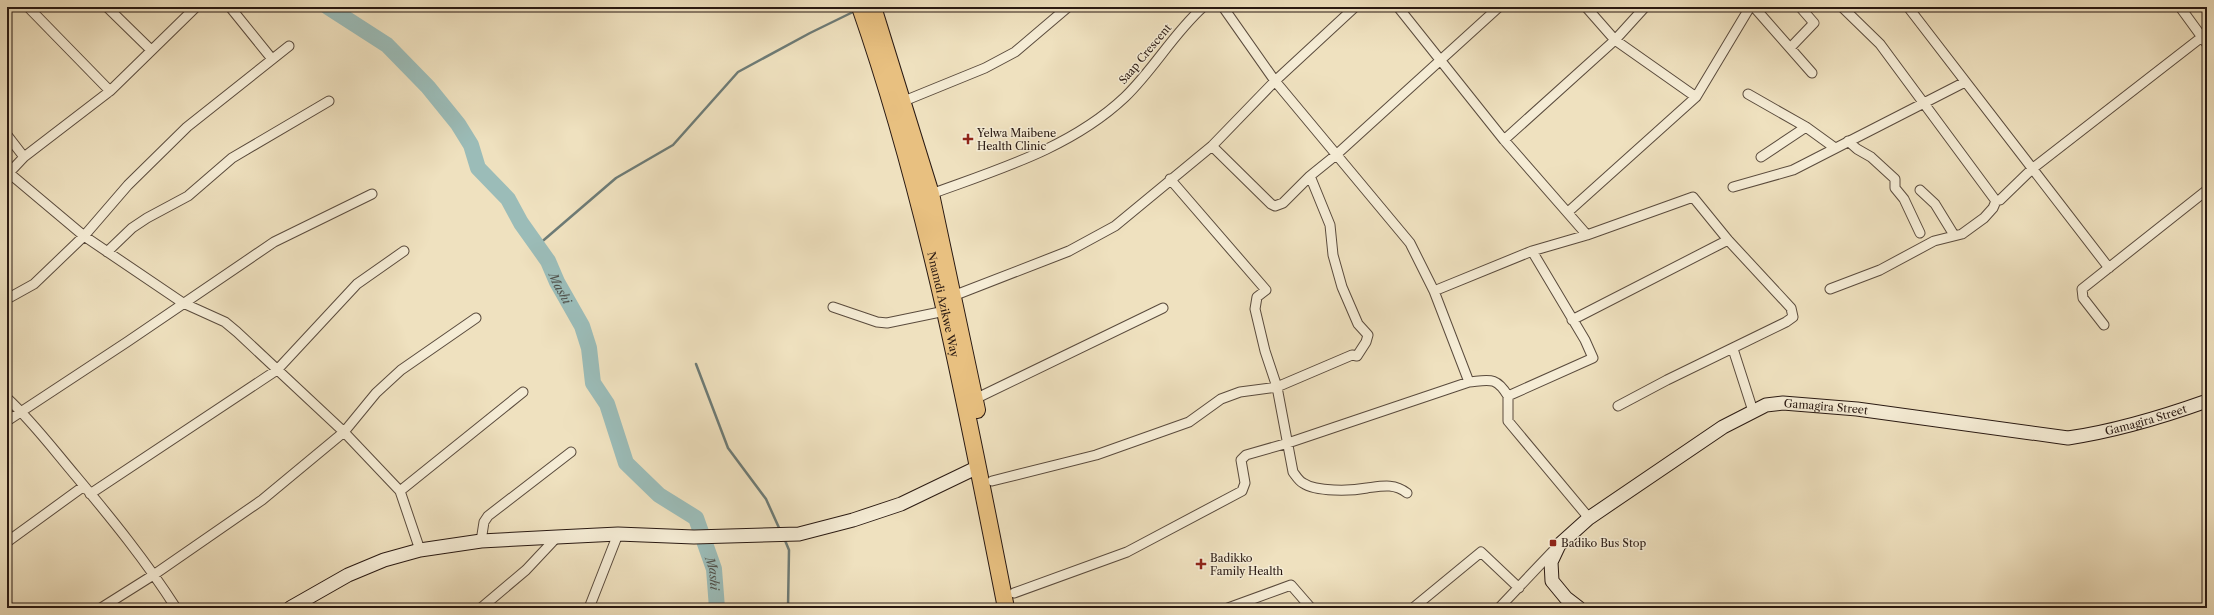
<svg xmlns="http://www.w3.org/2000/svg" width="2214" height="615" viewBox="0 0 2214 615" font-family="'Libre Caslon Text',serif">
  <rect width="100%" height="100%" fill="#efe1bf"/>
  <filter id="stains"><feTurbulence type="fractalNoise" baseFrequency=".005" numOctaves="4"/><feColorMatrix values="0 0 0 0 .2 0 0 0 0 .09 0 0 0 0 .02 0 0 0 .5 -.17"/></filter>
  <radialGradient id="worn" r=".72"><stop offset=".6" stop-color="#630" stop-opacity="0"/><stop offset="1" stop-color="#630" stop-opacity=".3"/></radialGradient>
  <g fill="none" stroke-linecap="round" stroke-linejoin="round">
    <path stroke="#6d7b76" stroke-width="2.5" d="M538,245L616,178L673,145L738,72L810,33L855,11
      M696,364L728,448L766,499L780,530
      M784,538L789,550L788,608"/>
    <path stroke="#9bbcb8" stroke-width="16" id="s1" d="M328,7L387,45L428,87L458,124L471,145L478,168L508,199L521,223L548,261L557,282L582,326L589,348L593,383L607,404L626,463L659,495L696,518L714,569L717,608"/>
    <defs>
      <path id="street" d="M28,7L110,91
        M107,7L151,50
        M230,7L272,59
        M1223,7L1275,81L1410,243L1434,291L1469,382
        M1398,7L1504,140L1587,235
        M1586,7L1615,40L1696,97
        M1754,7L1812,73
        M1842,7L1880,44L1996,201L2000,200L2032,169L2207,33
        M1908,7L2109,268
        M2180,7L2207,44
        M1790,48L1814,23L1800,7
        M1748,94L1806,127L1835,148
        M904,101L985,68L1015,52L1068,7
        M7,135L24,157
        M1504,140L1615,40L1645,7
        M1848,141L1857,149L1871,157L1895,179V188L1904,199L1920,233
        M1212,146L1271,204L1275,206L1283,203L1310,176L1336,155L1499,7
        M1761,157L1806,127
        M9,173L84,236L183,303L225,322L237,332L344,432L400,491L420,550
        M7,175L24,157L110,91L196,7
        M1170,179L1266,290L1257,297L1255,309L1265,351L1277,387L1293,472C1296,476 1299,481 1303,483C1316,492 1351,491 1367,488C1382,486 1394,483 1407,493
        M1733,187L1793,170L1965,82
        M1920,190L1935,204L1954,235
        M931,194C999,169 1071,148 1125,97C1154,69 1173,34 1203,7
        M1568,212L1696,97L1750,7
        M1532,251L1585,340L1593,358L1508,396V421L1589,518
        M107,252L132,228L147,218L188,196L232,158L329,101
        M1830,289L1880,270L1934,241L1962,234L1984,218L1993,208L1996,201
        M1434,291L1532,251L1587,235L1693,197L1728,240L1791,308L1793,317L1786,322L1667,380L1618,406
        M953,296L1069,251L1115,226L1212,146L1275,81L1355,7
        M7,299L34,284L84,236L128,185L187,127L289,46
        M833,307L877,322L887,323L945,311
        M1572,320L1728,240
        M2104,325L2083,298L2082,289L2207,190
        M1733,349L1753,411
        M7,398C32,421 53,449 75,475C111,518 146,561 176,608
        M975,399L1163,308
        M7,421L127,342L274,242L372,194
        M992,481L1096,455L1189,422L1221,399L1240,392L1277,387L1352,355L1357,356L1366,342L1368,335L1358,324L1342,287L1333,255L1330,225L1310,176
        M400,491L523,392
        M90,494L277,370L357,284L404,251
        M481,541L484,522L488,516L571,452
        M7,542L84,486
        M1014,593L1127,552L1242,491L1245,483L1241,460L1246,455L1288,443L1469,382C1489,380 1496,376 1508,396
        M101,608L155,574L262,500L344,432L376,393L401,370L476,318
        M481,608L526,570L557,537
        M589,608L618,534
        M1228,608L1291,585L1311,608
        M1413,608L1481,552L1519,588
        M1499,608L1553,551"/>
      <g id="secondary">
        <path d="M290,608L348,575L384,560L420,550L481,541L557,537L618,534L694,537L799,534L853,520L901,504L978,467"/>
        <path id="s2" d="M1579,608L1566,598L1552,581L1551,562L1559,545L1589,518L1723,427L1766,405L1783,403L1857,409L2068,438C2116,431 2162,417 2207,401"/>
      </g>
      <g id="highway">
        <path id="s3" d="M860,7C928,202 966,406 1006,608"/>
        <path d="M873,7L931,194L977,410"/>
      </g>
    </defs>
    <use href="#street" stroke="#5a4b3d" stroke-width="11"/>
    <use href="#secondary" stroke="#291912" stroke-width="15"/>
    <use href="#highway" stroke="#291912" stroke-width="18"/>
    <use href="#street" stroke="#f5ecd5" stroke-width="9"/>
    <use href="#secondary" stroke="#f5ecd5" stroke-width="13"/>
    <use href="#highway" stroke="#e8c080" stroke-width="16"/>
  </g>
  <g fill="#8f2418" stroke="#f5ecd5" stroke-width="1.5">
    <path d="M966 133h4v4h4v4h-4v4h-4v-4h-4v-4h4z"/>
    <rect x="1549" y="539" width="8" height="8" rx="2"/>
    <path d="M1199 558h4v4h4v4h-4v4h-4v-4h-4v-4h4z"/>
  </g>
  <g text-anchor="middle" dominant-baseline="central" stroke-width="3" stroke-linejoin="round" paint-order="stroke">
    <g font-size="11" fill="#291912" stroke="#f5ecd5">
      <text transform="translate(1145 54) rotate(-50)">Saap Crescent</text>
      <text stroke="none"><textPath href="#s3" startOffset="309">Nnamdi Azikwe Way</textPath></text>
      <text stroke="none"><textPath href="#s2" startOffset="387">Gamagira Street</textPath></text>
      <text stroke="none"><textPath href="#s2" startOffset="711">Gamagira Street</textPath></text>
    </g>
    <g font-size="11" fill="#291912" stroke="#f5ecd5" text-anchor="start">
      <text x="977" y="133">Yelwa Maibene<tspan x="977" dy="13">Health Clinic</tspan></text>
      <text x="1561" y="543">Badiko Bus Stop</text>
      <text x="1210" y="558">Badikko<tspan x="1210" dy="13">Family Health</tspan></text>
    </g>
    <g font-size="12" font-style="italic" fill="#51524c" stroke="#f5ecd5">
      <text stroke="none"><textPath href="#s1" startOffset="372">Mashi</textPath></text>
      <text stroke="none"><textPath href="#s1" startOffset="709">Mashi</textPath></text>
    </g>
  </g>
  <rect width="2214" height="615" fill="none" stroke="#efe1bf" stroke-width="24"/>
  <rect x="8" y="8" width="2198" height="599" fill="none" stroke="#291912" stroke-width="2"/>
  <rect x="12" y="12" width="2190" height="591" fill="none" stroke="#291912"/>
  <rect width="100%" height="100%" filter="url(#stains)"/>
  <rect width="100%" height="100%" fill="url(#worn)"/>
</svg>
